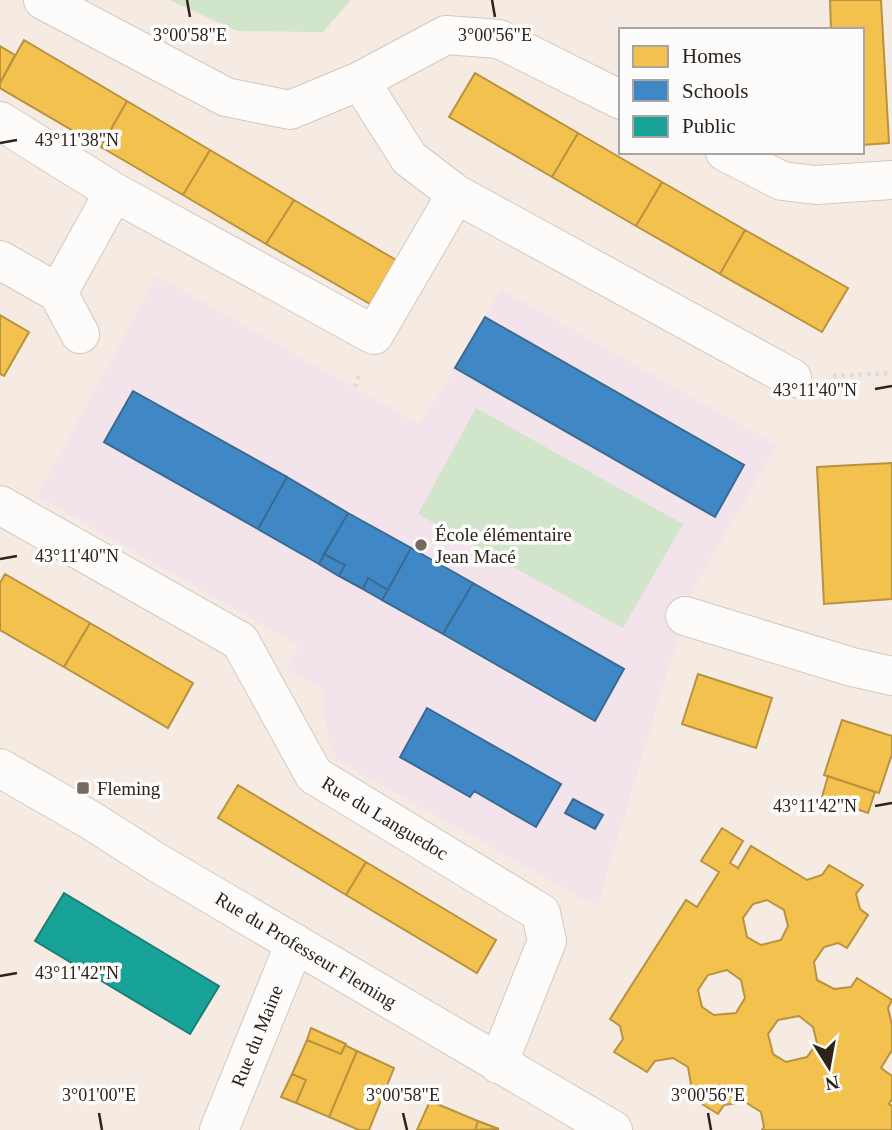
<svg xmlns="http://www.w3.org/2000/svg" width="892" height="1130" viewBox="0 0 892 1130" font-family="'Times New Roman',serif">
  <rect width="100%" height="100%" fill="#f6ebe3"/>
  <path fill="#f2e4ea" d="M157,276L419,424L455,369L501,289L777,445L691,593L597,907L337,760L328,738L324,713L323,690L286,668L299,646L37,496Z"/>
  <path fill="#d0e5c9" d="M169,0H351L323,32L237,31Z
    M476,408L683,524L623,628L418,514Z"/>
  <path fill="#f2c14e" stroke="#b8923e" stroke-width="2" fill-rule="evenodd" d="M830,0H881L889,143L862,145V30H831Z
    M24,40L127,101L101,147L0,88V83Z
    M0,46L15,55L0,83Z
    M475,73L578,133L552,177L449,117Z
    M127,101L210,150L183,195L101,147Z
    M578,133L662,182L636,226L552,177Z
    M210,150L294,200L266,244L183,195Z
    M662,182L745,230L720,274L636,226Z
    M294,200L396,260L370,304L266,244Z
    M745,230L848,288L822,332L720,274Z
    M0,315L29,332L4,376L0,374Z
    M892,463V599L824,604L817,467Z
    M5,574L90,623L64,667L0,630V583Z
    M90,623L193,683L168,728L64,667Z
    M698,674L772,698L756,748L682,724Z
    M842,720L892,736V754L879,793L824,775Z
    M828,776L875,792L868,813L822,797Z
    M238,785L366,862L346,895L218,818Z
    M722,828L743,841L730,863L738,868L751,846L807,880L822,875L829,865L863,885L856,894L860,909L868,915L847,948L838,943L824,947L814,962L817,980L834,989L851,987L857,978L892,1000L888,1008L892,1025V1050L881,1068L892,1076V1099L889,1104L892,1106V1130H762L764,1127L761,1112L745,1102L724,1105L718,1114L686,1094L691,1084L688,1067L673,1058L655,1061L647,1072L614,1052L623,1039L620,1026L610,1019L686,900L697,907L719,872L701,861ZM767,900L784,910L788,926L781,940L761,945L747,937L743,918L753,904ZM727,970L741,980L745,998L736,1013L714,1015L702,1007L698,990L708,975ZM799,1016L813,1027L817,1043L807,1057L786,1062L773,1054L768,1034L778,1020Z
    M366,862L496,940L477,973L346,895Z
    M311,1028L346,1044L341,1054L307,1040Z
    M307,1040L341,1054L345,1045L357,1051L329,1117L296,1103L306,1080L292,1074Z
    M357,1051L394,1068L369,1130H359L329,1117Z
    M292,1074L306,1080L296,1103L281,1097Z
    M430,1101L478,1121L475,1130H417Z
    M478,1121L499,1129L475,1130Z"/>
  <path fill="#3f88c5" stroke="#3a6a91" stroke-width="2" d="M485,317L744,465L715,517L455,368Z
    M133,391L287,477L258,529L104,442Z
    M287,477L348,513L319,564L258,529Z
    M348,513L411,548L388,590L368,578L363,589L339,576L345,565L324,554Z
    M411,548L473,583L443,634L382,600Z
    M324,554L345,565L339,576L319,564Z
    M368,578L388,590L382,600L363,589Z
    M473,583L624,669L595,721L443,634Z
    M427,708L561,784L536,827L474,791L470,797L400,757Z
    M573,799L603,815L595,829L565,813Z"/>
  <path fill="#17a398" stroke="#1e7d72" stroke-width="2" d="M64,893L219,986L190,1034L35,941Z"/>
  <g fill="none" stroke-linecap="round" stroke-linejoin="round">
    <defs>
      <path id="minor" d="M43,0L226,97L290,110L360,81L446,35L499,39L621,100
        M360,81L409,158L456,194L792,378
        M0,121L114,192
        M725,152L782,181L816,185L892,180
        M0,260L58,293L114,192L374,335L456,194
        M58,293L80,334
        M0,505L240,641L314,775L541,913L547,941L498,1064
        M685,616L852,667L892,676
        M0,768L92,821L156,862L613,1130
        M219,1130L295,943"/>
    </defs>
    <use href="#minor" stroke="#d3c8bf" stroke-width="40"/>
    <path stroke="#dedbd8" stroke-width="4.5" stroke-dasharray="3.5 5" stroke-linecap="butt" d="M833,376L892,373
      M355,387L360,372"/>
    <use href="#minor" stroke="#fefcfb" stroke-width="38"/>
  </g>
  <path fill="none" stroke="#2f2319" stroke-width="2.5" d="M187,0L190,17M492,0L495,17M0,143L17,140M875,389L892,386M0,559L17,556M875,806L892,803M0,976L17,973M99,1113L102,1130M403,1113L407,1130M708,1113L711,1130"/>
  <g fill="#756960" stroke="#fcfcfc" stroke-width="2.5">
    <circle cx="421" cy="545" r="7"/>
    <rect x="76" y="781" width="14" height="14" rx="3.5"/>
  </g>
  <g text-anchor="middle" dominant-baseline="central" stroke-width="7" stroke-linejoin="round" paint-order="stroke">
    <g font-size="19" fill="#2f2319" stroke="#fcfcfc" text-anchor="start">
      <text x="435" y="534">École élémentaire<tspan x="435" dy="22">Jean Macé</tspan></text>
      <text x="97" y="788">Fleming</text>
    </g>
    <g font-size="19" fill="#2f2319" stroke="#fcfcfc">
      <text transform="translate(385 818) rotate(31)">Rue du Languedoc</text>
      <text transform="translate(306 950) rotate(31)">Rue du Professeur Fleming</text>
      <text transform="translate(257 1036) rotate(-68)">Rue du Maine</text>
    </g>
  </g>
  <g font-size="18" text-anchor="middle" fill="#2f2319" stroke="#fcfcfc" stroke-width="7" stroke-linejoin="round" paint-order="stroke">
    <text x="190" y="41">3°00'58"E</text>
    <text x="495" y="41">3°00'56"E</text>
    <text x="77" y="146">43°11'38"N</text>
    <text x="815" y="396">43°11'40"N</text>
    <text x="77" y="562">43°11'40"N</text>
    <text x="815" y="812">43°11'42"N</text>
    <text x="77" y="979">43°11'42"N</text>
    <text x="99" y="1101">3°01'00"E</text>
    <text x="403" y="1101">3°00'58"E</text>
    <text x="708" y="1101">3°00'56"E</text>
  </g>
  <rect x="619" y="28" width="245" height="126" fill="#fcfcfc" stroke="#aaa5a1" stroke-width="2"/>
  <rect x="633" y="46" width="35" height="21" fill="#f2c14e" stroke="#aaa5a1" stroke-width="2"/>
  <text x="682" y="63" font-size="21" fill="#2f2319">Homes</text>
  <rect x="633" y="80" width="35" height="21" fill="#3f88c5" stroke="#aaa5a1" stroke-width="2"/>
  <text x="682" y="98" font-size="21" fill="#2f2319">Schools</text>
  <rect x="633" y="116" width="35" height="21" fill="#17a398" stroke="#aaa5a1" stroke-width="2"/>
  <text x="682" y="133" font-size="21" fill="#2f2319">Public</text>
  <g transform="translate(829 1067) rotate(169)" stroke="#fcfcfc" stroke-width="5" paint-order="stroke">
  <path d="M0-5L12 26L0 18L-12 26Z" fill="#2f2319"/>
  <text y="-10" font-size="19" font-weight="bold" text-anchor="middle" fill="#2f2319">N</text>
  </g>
</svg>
